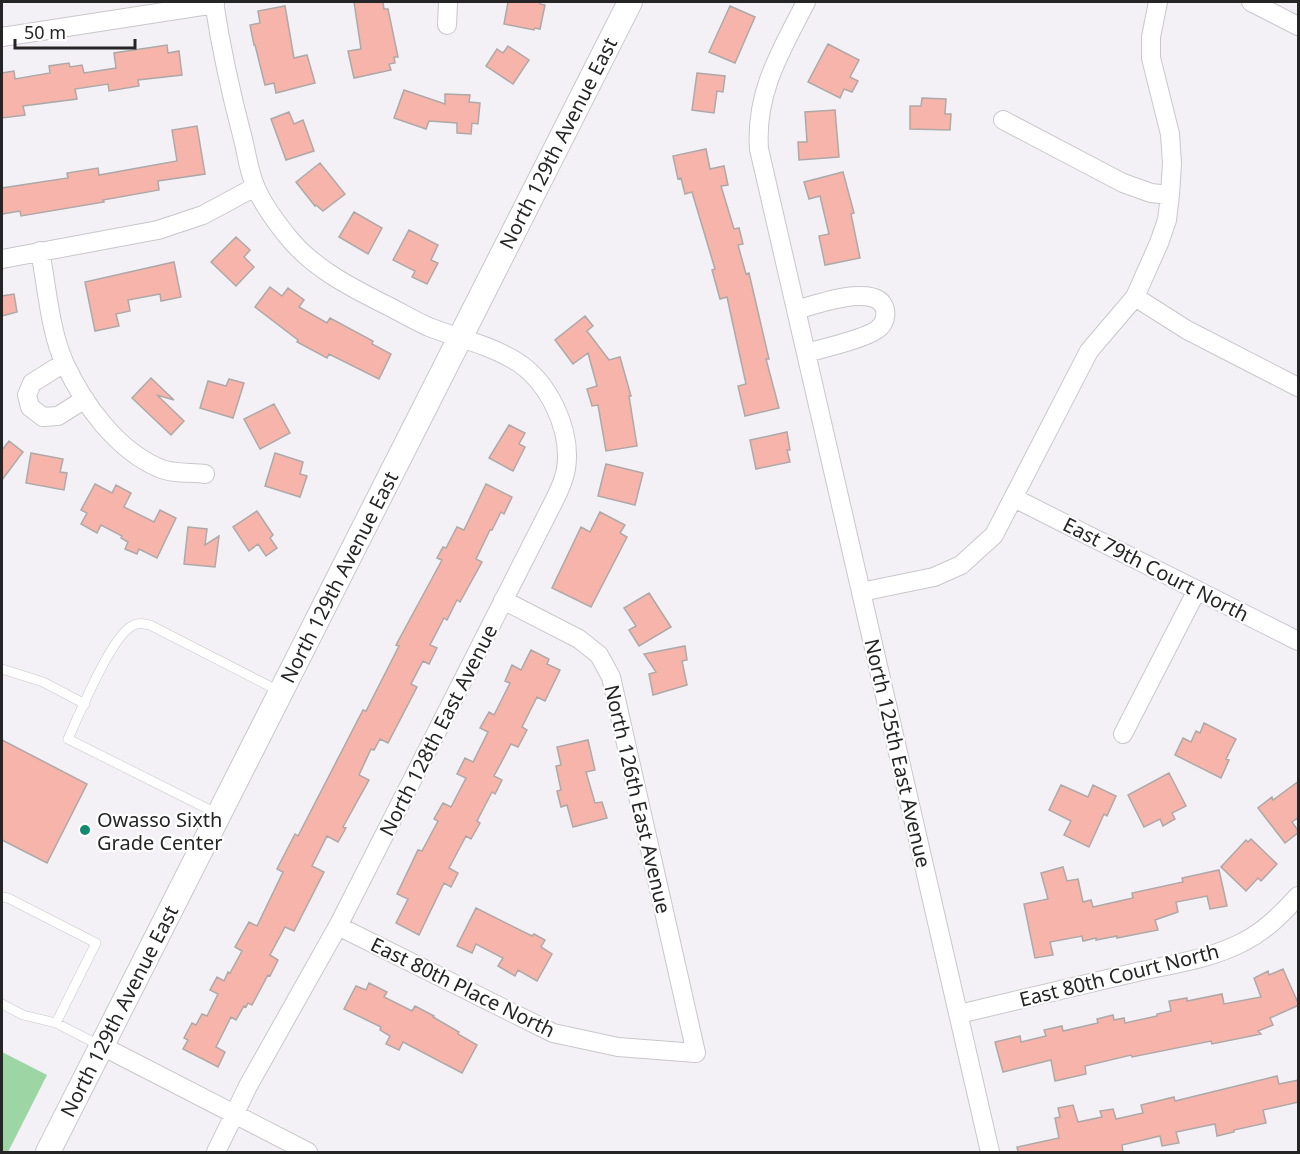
<svg xmlns="http://www.w3.org/2000/svg" width="1300" height="1154" viewBox="0 0 1300 1154" font-family="'Noto Sans',sans-serif">
  <rect width="100%" height="100%" fill="#f3f1f5"/>
  <path fill="#9dd5a5" d="M2,1052L47,1075L8,1152H2Z"/>
  <path fill="#f6b4ab" stroke="#aea9a8" stroke-width="1.5" d="M354,2H383L384,9H388L398,57H394L395,63L389,64L391,70L354,78L348,51L361,49Z
    M508,2H540V4L545,5L540,29L535,28L534,30L504,24Z
    M285,6L294,58L307,55L315,83L276,93L274,83L265,85L255,45H254L250,25L260,23L258,11Z
    M730,6L755,17L735,63L709,52Z
    M828,44L859,60L850,77L858,81L852,92L844,89L840,98L808,82Z
    M167,45L168,53L179,51L182,75L138,80L139,86L109,91L108,84L75,89L77,99L23,106L25,115L2,118V73L14,71L15,79L50,73L49,66L69,63L70,67L82,65L84,73L116,68L114,53Z
    M508,46L529,60L513,84L486,66L497,49L503,53Z
    M697,73L725,76L723,92L717,91L714,113L692,110Z
    M404,90L445,104V94L470,95L469,102L480,103L478,124L472,123L471,134L457,133V123L429,121L426,129L394,118Z
    M922,98L946,99L945,114H951L950,130L910,129V106H921Z
    M835,110L839,157L799,160L798,142H807L805,112Z
    M289,112L294,124L303,120L314,151L286,160L271,119Z
    M197,126L205,174L158,181L159,190L103,200L104,202L21,216L20,211L2,214V188L68,178L67,173L98,168L99,175L177,161L172,130Z
    M706,149L710,169L724,166L728,185L721,186L734,229L739,228L743,244L738,245L746,274L749,273L752,286L769,359H766L779,408L745,416L738,386L746,384L727,297L720,299L712,270L715,269L692,192L685,194L681,178L678,179L673,156Z
    M320,163L345,194L323,211L316,205L315,206L296,182Z
    M843,172L854,213L851,214L860,258L825,265L819,236L829,234L820,196L809,199L804,182Z
    M354,212L382,228L368,254L339,237Z
    M409,230L438,245L431,260L438,263L427,284L412,277L415,271L393,260Z
    M236,237L250,250L244,257L254,267L236,286L211,262Z
    M174,262L181,297L161,301L160,294L128,300L130,311L116,314L119,326L95,331L85,282Z
    M270,287L282,296L288,288L304,300L299,307L327,323L330,318L373,341L372,344L391,354L379,379L329,354L327,358L297,342L298,340L255,307Z
    M14,294L17,312L2,316V296Z
    M585,316L593,326L587,331L609,360L620,357L631,396H629L637,446L606,451L598,405L592,406L587,389L597,386L588,353L573,364L555,340Z
    M151,378L174,400L157,395L184,421L171,435L132,398Z
    M229,379L244,383L233,418L200,408L208,381L226,386Z
    M274,404L290,433L260,449L244,419Z
    M509,425L525,433L519,444L525,447L513,471L489,458Z
    M787,432L790,450H787L790,462L756,469L750,440Z
    M9,441L23,452L2,480V450Z
    M31,453L63,459L60,472L67,473L64,490L26,483Z
    M275,453L303,462L300,474L307,476L300,497L265,486Z
    M606,464L643,473L635,505L598,496Z
    M95,484L112,493L116,485L131,493L124,507L154,522L160,510L176,518L157,558L139,549L137,554L125,549L128,542L121,538L122,536L101,525L97,533L81,524L87,513L81,510Z
    M486,484L512,497L504,514L501,512L492,530H490L476,559L482,562L460,602L457,600L447,620L444,618L430,645L437,648L429,664L423,661L411,684L417,687L388,743L380,739L374,750L371,749L359,775L369,780L343,827L346,828L338,842L327,836L312,866L324,872L294,931L285,927L270,955L278,960L270,976L268,975L252,1005L248,1003L246,1007L244,1006L236,1020L231,1017L216,1047L225,1052L218,1067L183,1049L188,1040L184,1038L192,1023L196,1025L202,1014L207,1016L218,994L210,990L217,977L224,981L228,972L230,973L242,951L235,947L249,922L257,926L283,872L277,869L295,834L298,836L363,710L366,711L399,646L396,645L442,560L437,558L443,547L446,548L457,527L464,530Z
    M257,511L273,535L270,538L277,548L266,556L258,544L249,551L233,527Z
    M600,512L625,525L620,533L627,537L591,607L552,588L581,527L590,532Z
    M188,527L207,529L205,545L219,536L215,567L184,564Z
    M649,593L671,627L639,646L629,630L636,626L624,608Z
    M685,646L687,660L682,661L687,685L653,695L649,674L656,672L644,654Z
    M531,650L549,659L547,664L560,670L545,701L537,697L522,727L527,730L518,747L511,744L494,776L502,780L495,794L492,792L477,821L480,823L471,839L466,836L449,868L458,873L451,887L444,883L419,935L396,923L408,899L397,894L418,850L422,851L438,821L434,819L443,803L451,807L466,778L457,774L465,758L473,762L488,732L480,728L489,712L494,715L510,683L505,681L512,665L521,670Z
    M1204,723L1236,739L1226,759L1229,760L1221,778L1175,755L1183,738L1191,742L1196,731L1200,733Z
    M2,740L87,784L47,863L2,840Z
    M588,740L595,770L586,772L595,803L602,802L607,818L573,827L567,805L561,807L557,791L561,790L556,766L561,765L557,747Z
    M1169,773L1186,806L1172,813L1175,819L1163,826L1160,819L1144,827L1128,795Z
    M1299,781V817L1292,822L1299,832L1285,843L1258,808L1272,797L1273,800Z
    M1061,785L1088,797L1093,785L1116,796L1107,816L1104,814L1089,847L1064,835L1071,821L1049,810Z
    M1251,839L1277,864L1261,881L1258,878L1246,891L1221,867L1246,840L1248,842Z
    M1063,867L1067,881L1078,879L1083,902L1091,900L1093,907L1133,898L1132,893L1183,882L1182,878L1219,870L1227,906L1210,909L1207,896L1176,902L1178,912L1155,920L1158,930L1117,938V936L1096,940V938L1083,941L1082,936L1050,942L1053,955L1035,958L1024,904L1048,899L1041,873Z
    M476,908L532,936L534,934L545,940L541,947L552,954L537,981L518,970L515,976L498,966L503,958L476,944L472,953L457,946Z
    M1283,969L1299,1005L1270,1018L1273,1025L1258,1031L1261,1034L1212,1044L1211,1041L1132,1057L1131,1055L1085,1066L1086,1074L1055,1081L1051,1060L1003,1072L995,1042L1020,1036L1021,1042L1046,1036L1044,1030L1062,1026L1063,1031L1098,1023L1097,1019L1113,1015L1114,1020L1124,1018L1125,1023L1157,1016V1014L1171,1011L1169,1001L1187,998V1001L1222,994L1224,1004L1261,997L1254,978L1268,971L1269,975Z
    M369,983L387,992L384,997L412,1011L415,1006L434,1016L433,1017L459,1032L458,1034L477,1045L462,1073L403,1042L399,1050L386,1044L390,1036L380,1030L381,1027L344,1009L356,986L366,990Z
    M1277,1076L1279,1084L1299,1080V1102L1263,1110L1266,1123L1234,1130V1132L1217,1136L1215,1124L1176,1132L1179,1143L1162,1146L1160,1136L1122,1145L1123,1152H1018L1017,1147L1059,1138L1055,1118L1060,1117L1058,1108L1073,1105L1078,1122L1102,1117L1100,1111L1113,1109L1116,1119L1143,1113L1141,1105L1174,1097L1175,1101Z"/>
  <g fill="none" stroke-linecap="round" stroke-linejoin="round">
    <defs>
      <path id="lane" d="M2,669L43,682L85,704
        M218,814L68,739C79,715 111,637 132,626C138,622 144,624 150,625L279,691
        M2,897L8,898L96,943L56,1023
        M2,1004L23,1015L56,1023L101,1046"/>
      <path id="street" d="M214,2C221,48 231,94 243,139C247,155 249,173 256,188C263,205 276,222 288,237C314,269 352,288 388,306C402,313 415,321 429,327C457,338 487,344 514,360C548,380 572,429 566,469C564,480 560,489 555,499L338,926L248,1086L216,1152
        M806,2C781,51 755,92 759,149L990,1152
        M1251,2L1298,26
        M447,25L448,2
        M2,37L215,4
        M1003,120L1123,183L1151,193L1170,195
        M40,251C47,287 50,332 65,364C84,405 117,450 159,468C172,474 191,472 205,474
        M2,259L158,230L203,215L255,187
        M1135,297L1187,330L1298,387
        M796,310C815,305 879,281 885,310C886,315 885,322 880,327C872,337 821,349 806,353
        M64,363L32,383L27,395L30,407L43,417L58,416L85,399
        M1014,498L1298,641
        M861,592L934,577L961,565L994,535L1089,351L1135,297L1159,243L1167,220L1170,195L1172,163L1170,134L1151,58V37L1158,2
        M1123,734L1197,590
        M338,926L553,1033L618,1047L696,1053L611,677L599,655L579,639L503,600
        M959,1014C1019,1000 1078,986 1137,972C1172,964 1211,959 1243,942C1265,931 1282,914 1298,896
        M102,1046L308,1152"/>
      <path id="secondary" d="M48,1152L630,2"/>
    </defs>
    <use href="#lane" stroke="#c9c7cb" stroke-width="10"/>
    <use href="#street" stroke="#c9c7cb" stroke-width="20"/>
    <use href="#secondary" stroke="#c9c7cb" stroke-width="26"/>
    <use href="#lane" stroke="#fff" stroke-width="9"/>
    <use href="#street" stroke="#fff" stroke-width="18"/>
    <use href="#secondary" stroke="#fff" stroke-width="24"/>
  </g>
  <circle fill="#118b6f" stroke="#fff" stroke-width="2" cx="85" cy="830" r="6"/>
  <g text-anchor="middle" dominant-baseline="central" stroke-width="4.5" stroke-linejoin="round" paint-order="stroke">
    <g font-size="20" fill="#262526" stroke="#fff">
      <text transform="translate(558 143) rotate(-63)">North 129th Avenue East</text>
      <text transform="translate(1156 569) rotate(27)">East 79th Court North</text>
      <text transform="translate(339 577) rotate(-63)">North 129th Avenue East</text>
      <text transform="translate(438 730) rotate(-63)">North 128th East Avenue</text>
      <text transform="translate(898 753) rotate(77)">North 125th East Avenue</text>
      <text transform="translate(638 799) rotate(77)">North 126th East Avenue</text>
      <text transform="translate(1119 975) rotate(-14)">East 80th Court North</text>
      <text transform="translate(463 987) rotate(26)">East 80th Place North</text>
      <text transform="translate(119 1011) rotate(-63)">North 129th Avenue East</text>
    </g>
    <g font-size="20" fill="#262526" stroke="#fff" text-anchor="start">
      <text x="97" y="819">Owasso Sixth<tspan x="97" dy="23">Grade Center</tspan></text>
    </g>
  </g>
  <rect width="1300" height="1154" fill="none" stroke="#262526" stroke-width="6"/>
  <path d="M15 39v9h120v-9" fill="none" stroke="#262526" stroke-width="3"/>
  <text x="24" y="39" font-size="18" fill="#262526" stroke="#ffffff" stroke-width="4.5" paint-order="stroke">50 m</text>
</svg>
